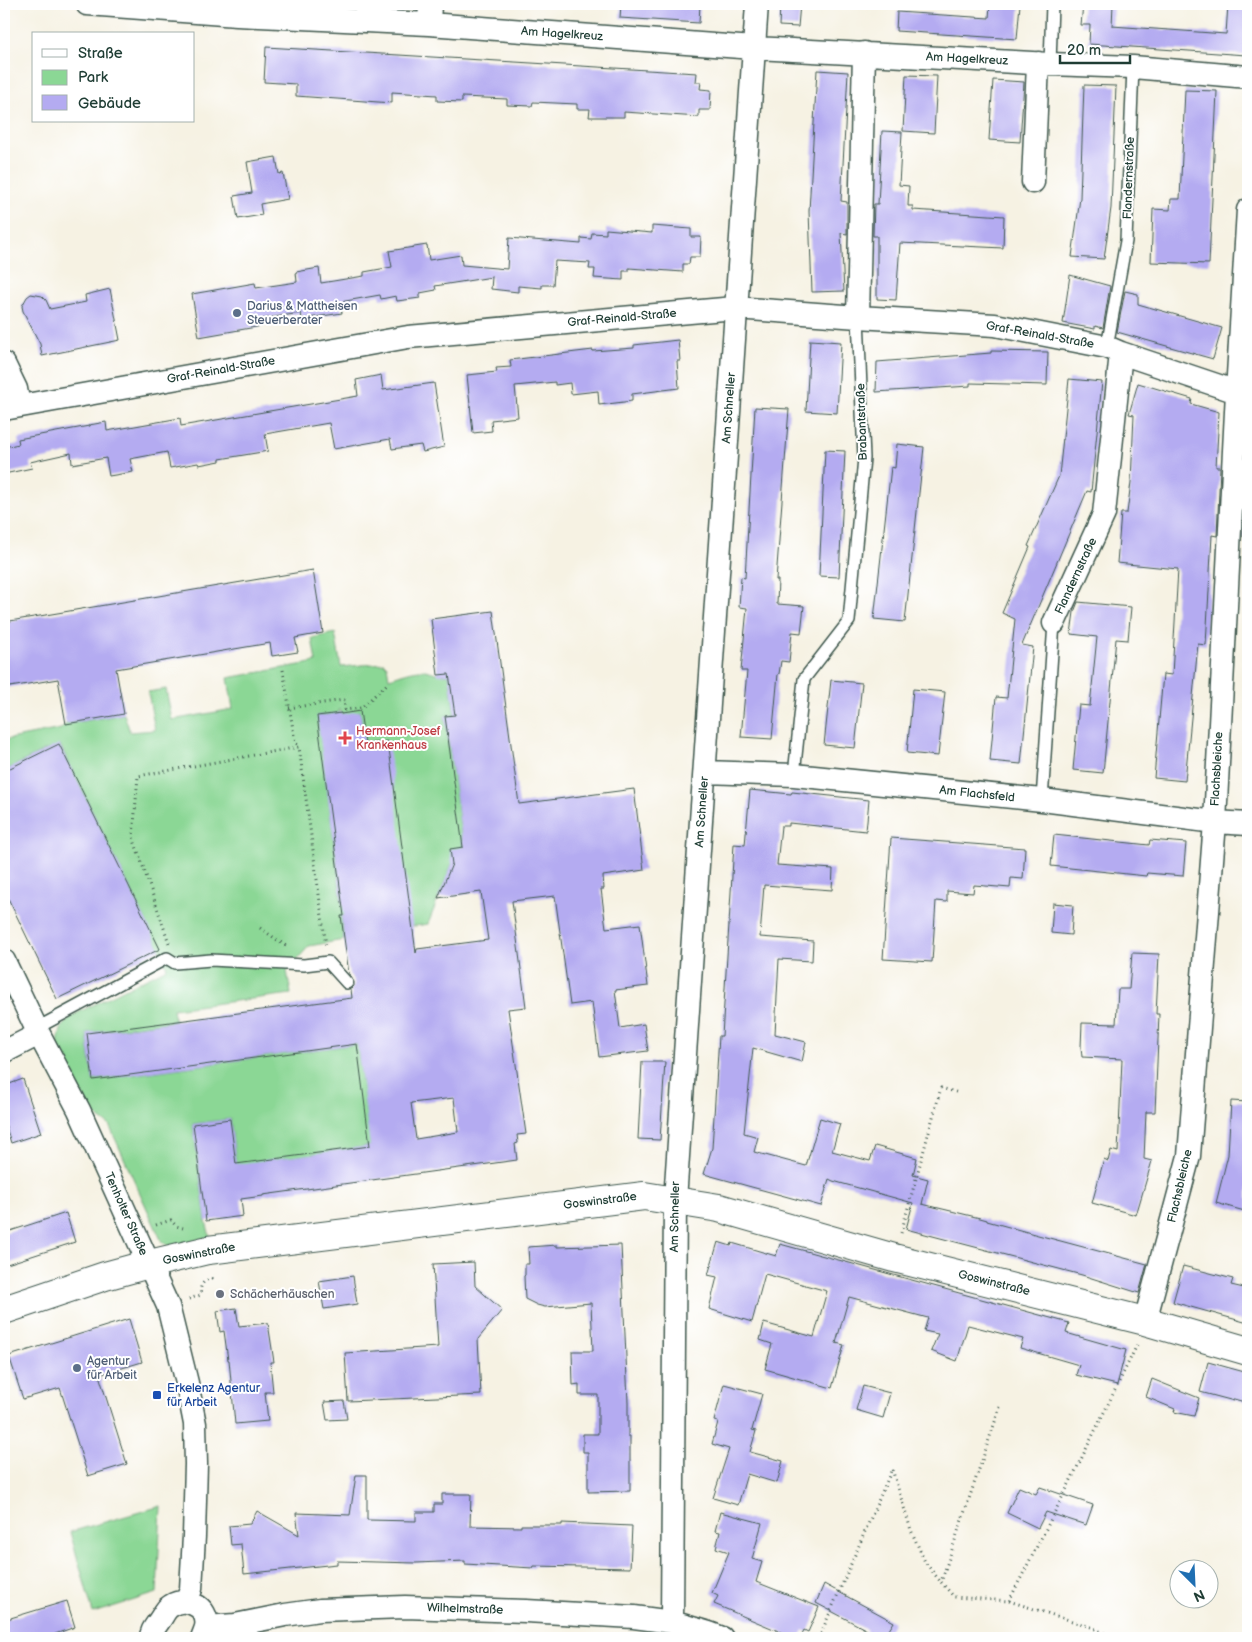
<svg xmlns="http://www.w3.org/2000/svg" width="1252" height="1642" viewBox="0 0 1252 1642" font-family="'Balsamiq Sans',sans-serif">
  <rect width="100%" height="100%" fill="#fff"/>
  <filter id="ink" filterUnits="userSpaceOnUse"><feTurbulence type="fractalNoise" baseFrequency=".02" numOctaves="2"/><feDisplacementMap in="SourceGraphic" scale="10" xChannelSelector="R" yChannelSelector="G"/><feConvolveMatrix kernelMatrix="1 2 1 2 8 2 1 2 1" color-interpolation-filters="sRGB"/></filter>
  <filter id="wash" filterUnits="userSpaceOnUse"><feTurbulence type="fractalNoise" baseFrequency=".0096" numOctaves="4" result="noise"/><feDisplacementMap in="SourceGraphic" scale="20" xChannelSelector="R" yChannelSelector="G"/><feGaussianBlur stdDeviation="1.12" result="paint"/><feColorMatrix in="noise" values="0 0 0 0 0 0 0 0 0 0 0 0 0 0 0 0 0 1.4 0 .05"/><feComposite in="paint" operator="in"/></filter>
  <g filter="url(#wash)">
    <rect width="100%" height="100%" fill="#f6f2e3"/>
    <path fill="#8bd795" stroke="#558a64" d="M335,633L341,667L384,663L387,666L389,678C400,675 413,669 425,670C436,672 436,675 449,674L455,715L445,716L463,847L452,864L428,924L409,927L361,745L363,732L360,711H359V714L342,716L341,710H339V713L318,716L342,904L355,914L341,916L344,940L309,946L287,971L291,994L173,1009L175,1021L87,1033L93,1080L357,1044L371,1146L236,1165L230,1119L193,1124L206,1221L211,1241L171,1247L162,1242L109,1125L81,1105L57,1046L62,1026L73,1015L167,968L159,948L60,745L44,751L4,771V740L61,729L66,724L124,714L130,732L155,730L148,692L166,689L172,720L233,709L228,678L316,662L312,638Z
      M161,1506L157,1593L93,1613L70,1532Z"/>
    <g id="blocks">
      <path fill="#b4abf1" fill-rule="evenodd" d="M621,4H700L699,23L620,18Z
        M780,4H800L798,27L779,26Z
        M990,4H1020L1017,39L896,31L897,12L989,18Z
        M1083,4H1113L1112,26L1226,34L1228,4H1248V36H1247L1246,55L1089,44L1090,25H1081Z
        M266,47L697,73L696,82H701L700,89L711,90L710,110H699V117L624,112V117H589L590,109H577V104L533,102L532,106L507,105V99L462,97V102L437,101V95L392,92V103L296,96V84L264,82Z
        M817,70L848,72L841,201L847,202V234L841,233L844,291L812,292L809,211Z
        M906,75L937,76L934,133L903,131Z
        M993,80L1024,82L1020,142L989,140Z
        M1084,85L1116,86L1111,208L1104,259L1072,257L1080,198Z
        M1185,90L1217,91L1209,264L1151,262L1153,209L1170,210L1171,199H1180Z
        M882,131L902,132L899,185L909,186L908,206H913V210L1004,216L1003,248L900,243L896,300L877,299V236H873L874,204H878Z
        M276,157L279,174L283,173L288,199L260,204L262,215L238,219L234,196L252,193L247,162Z
        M652,226L691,229V237H701L700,257H690L689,264H683V272L629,268V271H623V280L594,278L595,269H589L590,263L555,261L553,285H542V288L518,286V292L491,289L492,277L435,286L436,290L420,293V298L397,301L396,296L381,299L380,295L340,302L342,313L302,319L301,313L261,319L262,326L199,337L192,294L255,283L256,288L297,282L296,272L319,268L321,283L364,276V272L392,267L389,251L427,245L429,260L461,255L462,265L507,269L509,238L581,244V238L591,239L592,233L606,234V229L652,233Z
        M1070,275L1110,286L1103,328L1095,326V329L1063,323Z
        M110,289L120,340L42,356L40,344L23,311L22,306L27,297L31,294L42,296L46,300L50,309L86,302L85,295Z
        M1125,291L1138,294V304L1222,328L1213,359L1117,332Z
        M678,340L680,361H677L679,388L632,394V401L599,405L598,391L571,394L570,383L555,385V382L515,386L518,417L491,420L492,431L473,433L467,375L497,372L496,368L511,367L510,360L593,350V351L634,348V345Z
        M810,340L841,342L837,413L806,411Z
        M991,351L1048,352L1047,385L970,383V386L876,392L877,362L991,353Z
        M381,375L383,390L434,383L444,447L423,452L421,445L392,449L390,439L334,449L329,423L265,434L268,451L220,459V461L199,465L198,463L170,468L167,452L130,459L133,472L109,476L106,458L72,464L71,453L30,462L32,468L4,474V447L19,444L18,439L89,426V425L106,422L107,431L180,418L181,426L358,396L356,380Z
        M1069,379L1102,382L1091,492L1087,491L1022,645L1033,647L1021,764L990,761L996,697L1007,698L1015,619L1002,613L1030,547L1028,546L1059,476Z
        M1138,383L1192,399L1191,404L1219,412L1216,467H1220L1217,536L1212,535L1206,645L1198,644L1185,781L1154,778L1163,674L1172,675L1178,569L1117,563L1121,513H1127L1131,482L1134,415L1129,414Z
        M755,407L789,409L776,580H778L777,604L804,606L801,633L792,632L789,662L781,661L779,674H778L772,739L741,737L747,671H741L747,608L739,607L741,577L745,578Z
        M897,444L924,447L905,622L874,619L891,467L895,468Z
        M825,450L845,451L839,577L819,576Z
        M1246,468H1248V537H1243Z
        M313,570L323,633L295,638L298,652L272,656L270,643L116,669L124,714L66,724L58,679L4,688V622Z
        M1078,602L1131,607L1128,640L1116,639L1103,773L1073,770L1079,705L1090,706L1097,637L1071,634L1074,612Z
        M493,611L519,804L634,789L644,870L603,876L604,889H601L606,928L640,924L648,986L615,990L620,1028L644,1024L648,1051L599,1057L592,1002L570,1005L555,896L512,901L526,1007L508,1009L526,1134L517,1135L518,1143L515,1144L517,1160L263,1195V1196L241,1199L243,1216L206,1221L193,1124L230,1119L236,1164L370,1146L357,1044L93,1080L87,1033L352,998L351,989L354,986V982L349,974L341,916H344L317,716L341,713V714L360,711L365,744L388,741L416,953L417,949L488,940L481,892L438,898L452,864L450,849L463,847L445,716L455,715L449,674L438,675L431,619ZM454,1098L458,1132L416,1139L411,1103Z
        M831,680L862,683L855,748L824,745Z
        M913,689L945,692L938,756L907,753Z
        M59,744L160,949L57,999L4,890V771Z
        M750,790L791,794L792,792L869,800L866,831L789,823V826H781L777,865L833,869L832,890L764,885L760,937L813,941L812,961L779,959L775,1034L806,1042L802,1062L753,1048L744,1133L758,1137L754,1152L806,1166L820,1118L840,1124L832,1151L870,1161L875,1146L917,1158L913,1175L928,1179L922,1204L980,1218L987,1220V1221L1038,1235L1147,1264L1139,1293L1082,1275L906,1229L913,1203L833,1181L829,1179L821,1206L704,1174L712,1148L719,1036H722L734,844L745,845Z
        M1054,835L1149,845L1150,840L1186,843L1183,876L1147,873L1146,876L1051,866Z
        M891,838L1025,848L1023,879L1011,878L1010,888L974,885L973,893L947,891V902L936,901L932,962L883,959Z
        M1053,903L1073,905L1071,935L1051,933Z
        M1132,953L1159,954L1156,1014H1159L1155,1112H1146L1144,1159L1152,1161L1136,1215L1092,1203L1104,1159L1108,1161L1111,1150L1118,1152L1122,1059L1082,1057L1081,1047L1082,1023L1116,1024L1118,989H1129Z
        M642,1062H665L660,1140L638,1139Z
        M23,1079L41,1133L11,1143L4,1120V1086Z
        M1231,1101L1248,1102V1212L1216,1203L1228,1155Z
        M66,1213L75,1242L4,1265V1233Z
        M718,1242L731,1246L732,1243L776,1256L780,1244L1069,1323L1066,1333L1126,1350L1117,1385L1076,1375L1079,1365L1020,1348L1023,1339L968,1325L957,1361L931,1351L938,1334L924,1331L928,1318L849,1297L836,1343L844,1345L832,1388L765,1369L772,1344L760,1340L764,1323L814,1337L827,1291L765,1274L752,1322L709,1309L717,1277L708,1275Z
        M557,1245V1247L621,1245L628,1402V1436H630V1491L588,1492V1452H583V1434H598V1395H579V1384L573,1385L572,1351H593L591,1303L545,1307L537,1305L525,1299L524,1276L525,1275V1264H529L528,1247Z
        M474,1262L475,1286L502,1310L478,1339L481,1395L348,1401L345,1353L438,1347L433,1264Z
        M1183,1266L1233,1279L1231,1285L1248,1289V1323L1173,1302Z
        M353,1276L357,1304L324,1309L319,1281Z
        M236,1308L239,1326L268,1323L274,1362H270L273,1392H265L268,1421L235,1424L229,1360H228L224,1331L220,1332L217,1311Z
        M129,1319L142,1362L99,1375L127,1464L88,1476L60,1388L23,1399L9,1356Z
        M1208,1362L1248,1373V1403L1234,1399V1401L1200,1392Z
        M1152,1379L1199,1398L1194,1416L1174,1412L1175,1409L1146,1397Z
        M724,1384L762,1394L752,1430L756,1431L750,1452L783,1461L777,1483L747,1474L738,1505L713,1498L729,1449L712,1444L718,1422L714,1421Z
        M863,1386L890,1393L883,1418L856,1410Z
        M344,1401L347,1419L327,1420L324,1402Z
        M356,1475H367V1520L416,1521V1512H434V1504H442V1494H471L470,1526L521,1527V1525H562V1523L632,1526L630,1568L534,1566L533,1568L465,1564V1561L416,1563L337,1561V1564L244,1574L241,1544L231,1545L229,1526L250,1524L257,1511L299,1535L296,1513L350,1515Z
        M1019,1487L1036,1494L1040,1487L1093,1505L1086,1525L1046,1512L1038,1528L1007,1513Z
        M720,1512L762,1523L752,1559L762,1562L756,1582L819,1607L808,1632L804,1630L800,1638H795L714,1604L718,1596L712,1593L729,1552L716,1548L720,1532L715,1531Z
        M824,1584L894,1622L884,1638H862L867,1630L816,1603Z
        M67,1601L75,1627L55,1634L57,1638H4V1620Z"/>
    </g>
  </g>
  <g filter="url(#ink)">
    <use href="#blocks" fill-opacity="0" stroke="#3f584e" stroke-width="1"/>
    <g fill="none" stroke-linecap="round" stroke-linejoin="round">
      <defs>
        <path id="lane" d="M1050,64L1052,4
          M1107,347L1126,241L1133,67
          M794,775L804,679L849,621L864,458L858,317
          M1042,800L1054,623
          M37,1028L167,958L175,963L211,960L304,965L328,962L347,983"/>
        <path id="street" d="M87,4L237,15L429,24L754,48L1050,64L1133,67L1248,77
          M429,24L430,4
          M1033,182L1038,63
          M858,317L864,53
          M4,364L16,389L19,406
          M4,409L408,337L735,308L858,317L995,325L1107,347L1121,353L1237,392
          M1054,623L1104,514L1121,353
          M705,772L794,775L1042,800L1215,822L1248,824
          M4,961L39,1034L79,1110L168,1306L187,1383L195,1424L196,1464L194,1536L191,1589L187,1601
          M4,1052L39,1034
          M1145,1321L1189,1156L1215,822L1237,392L1248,210
          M672,1622L675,1200L757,4
          M206,1627L235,1625L285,1615L320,1610L405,1607L526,1611L634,1617L672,1622L709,1633L722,1638
          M151,1638C151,1631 155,1627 159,1621C162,1617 165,1611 168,1608C183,1594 210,1606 206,1627C205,1631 203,1635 202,1638"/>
        <path id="secondary" d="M4,1310L105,1276L149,1264L208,1250L644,1196L719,1208L894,1258L1145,1321L1248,1351"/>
      </defs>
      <use href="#lane" stroke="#3f584e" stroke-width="14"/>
      <use href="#street" stroke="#3f584e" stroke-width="25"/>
      <use href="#secondary" stroke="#3f584e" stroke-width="30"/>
      <path stroke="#3f584e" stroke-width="3" stroke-dasharray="1 4" stroke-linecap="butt" d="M283,670L295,741L299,747
        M289,708L344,700L345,710L361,708L388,683
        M260,928L286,946
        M169,943L133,837L138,776L299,747L326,946
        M156,1225L171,1220L176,1226L183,1228
        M901,1233L941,1088L959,1093
        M189,1299L201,1295C199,1285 203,1281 212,1278L211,1275
        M1000,1407L941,1582L954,1597L1009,1601L1068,1486L1137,1345
        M1009,1601L1091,1627L1115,1638
        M113,1638H116
        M819,1638L892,1469L911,1530L925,1562L940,1581"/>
      <use href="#lane" stroke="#fff" stroke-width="11"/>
      <use href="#street" stroke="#fff" stroke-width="22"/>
      <use href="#secondary" stroke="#fff" stroke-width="28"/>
    </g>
  </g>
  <g fill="#5c6f8a" stroke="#fff" stroke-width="2">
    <circle cx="237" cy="313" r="5"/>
    <circle cx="77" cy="1368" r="5"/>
  </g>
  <path fill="#e0444e" stroke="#fff" stroke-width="2" d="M342.5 730.5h5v5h5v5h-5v5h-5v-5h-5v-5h5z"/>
  <circle fill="#6b7280" stroke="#fff" stroke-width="2" cx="220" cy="1294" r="5"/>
  <rect fill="#1a4fb4" stroke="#fff" stroke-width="2" x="152" y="1390" width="10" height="10" rx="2.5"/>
  <g text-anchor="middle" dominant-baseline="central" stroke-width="4" stroke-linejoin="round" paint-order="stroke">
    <g font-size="12" fill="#1f3d34" stroke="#fff">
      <text transform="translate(562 34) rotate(4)">Am Hagelkreuz</text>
      <text transform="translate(967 59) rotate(3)">Am Hagelkreuz</text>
      <text transform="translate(1129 178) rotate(-88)">Flandernstraße</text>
      <text transform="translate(622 318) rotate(-5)">Graf-Reinald-Straße</text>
      <text transform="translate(1040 335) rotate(10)">Graf-Reinald-Straße</text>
      <text transform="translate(221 370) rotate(-10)">Graf-Reinald-Straße</text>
      <text transform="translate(729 408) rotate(-86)">Am Schneller</text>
      <text transform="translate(862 422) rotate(-92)">Brabantstraße</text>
      <text transform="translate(1076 576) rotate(-65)">Flandernstraße</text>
      <text transform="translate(1217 769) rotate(-87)">Flachsbleiche</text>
      <text transform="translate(977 794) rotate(6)">Am Flachsfeld</text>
      <text transform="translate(702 812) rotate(-86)">Am Schneller</text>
      <text transform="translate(1180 1186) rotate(-77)">Flachsbleiche</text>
      <text transform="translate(600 1201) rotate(-7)">Goswinstraße</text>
      <text transform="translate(126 1214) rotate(66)">Tenholter Straße</text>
      <text transform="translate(675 1217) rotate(-89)">Am Schneller</text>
      <text transform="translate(199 1254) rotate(-11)">Goswinstraße</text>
      <text transform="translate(994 1283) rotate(14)">Goswinstraße</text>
      <text transform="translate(465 1609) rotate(2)">Wilhelmstraße</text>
    </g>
    <g font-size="12" fill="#4e5e75" stroke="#fff" text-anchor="start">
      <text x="247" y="306">Darius &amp; Mattheisen<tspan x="247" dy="14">Steuerberater</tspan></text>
      <text x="87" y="1361">Agentur<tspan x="87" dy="14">für Arbeit</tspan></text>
    </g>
    <g font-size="12" fill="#be3a42" stroke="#fff" text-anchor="start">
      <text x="356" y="731">Hermann-Josef<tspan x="356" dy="14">Krankenhaus</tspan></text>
    </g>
    <g font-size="12" fill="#5b616d" stroke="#fff" text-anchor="start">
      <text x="230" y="1294">Schächerhäuschen</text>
    </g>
    <g font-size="12" fill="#164399" stroke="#fff" text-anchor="start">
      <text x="167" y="1388">Erkelenz Agentur<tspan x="167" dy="14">für Arbeit</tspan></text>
    </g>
  </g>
  <rect width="1252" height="1642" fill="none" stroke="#fff" stroke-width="20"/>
  <rect x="32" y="32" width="162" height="90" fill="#ffffff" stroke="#a5b1ae"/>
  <rect x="42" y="49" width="25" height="8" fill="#ffffff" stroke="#a5b1ae"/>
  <text x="78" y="58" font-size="15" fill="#1f3d34">Straße</text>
  <rect x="42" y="70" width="25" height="15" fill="#8bd795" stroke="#a5b1ae"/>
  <text x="78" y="82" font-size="15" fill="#1f3d34">Park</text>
  <rect x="42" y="95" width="25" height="15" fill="#b4abf1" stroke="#a5b1ae"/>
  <text x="78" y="108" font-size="15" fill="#1f3d34">Gebäude</text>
  <g transform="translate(1194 1584) rotate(156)"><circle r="24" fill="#ffffff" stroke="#a5b1ae"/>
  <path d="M0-4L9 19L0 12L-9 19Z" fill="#1f6fb2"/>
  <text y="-8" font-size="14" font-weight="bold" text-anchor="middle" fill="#1f3d34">N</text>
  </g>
  <path d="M1060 55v8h70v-8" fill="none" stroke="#1f3d34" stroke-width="2.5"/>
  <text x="1067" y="55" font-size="15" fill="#1f3d34" stroke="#ffffff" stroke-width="4" paint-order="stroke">20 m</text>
</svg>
